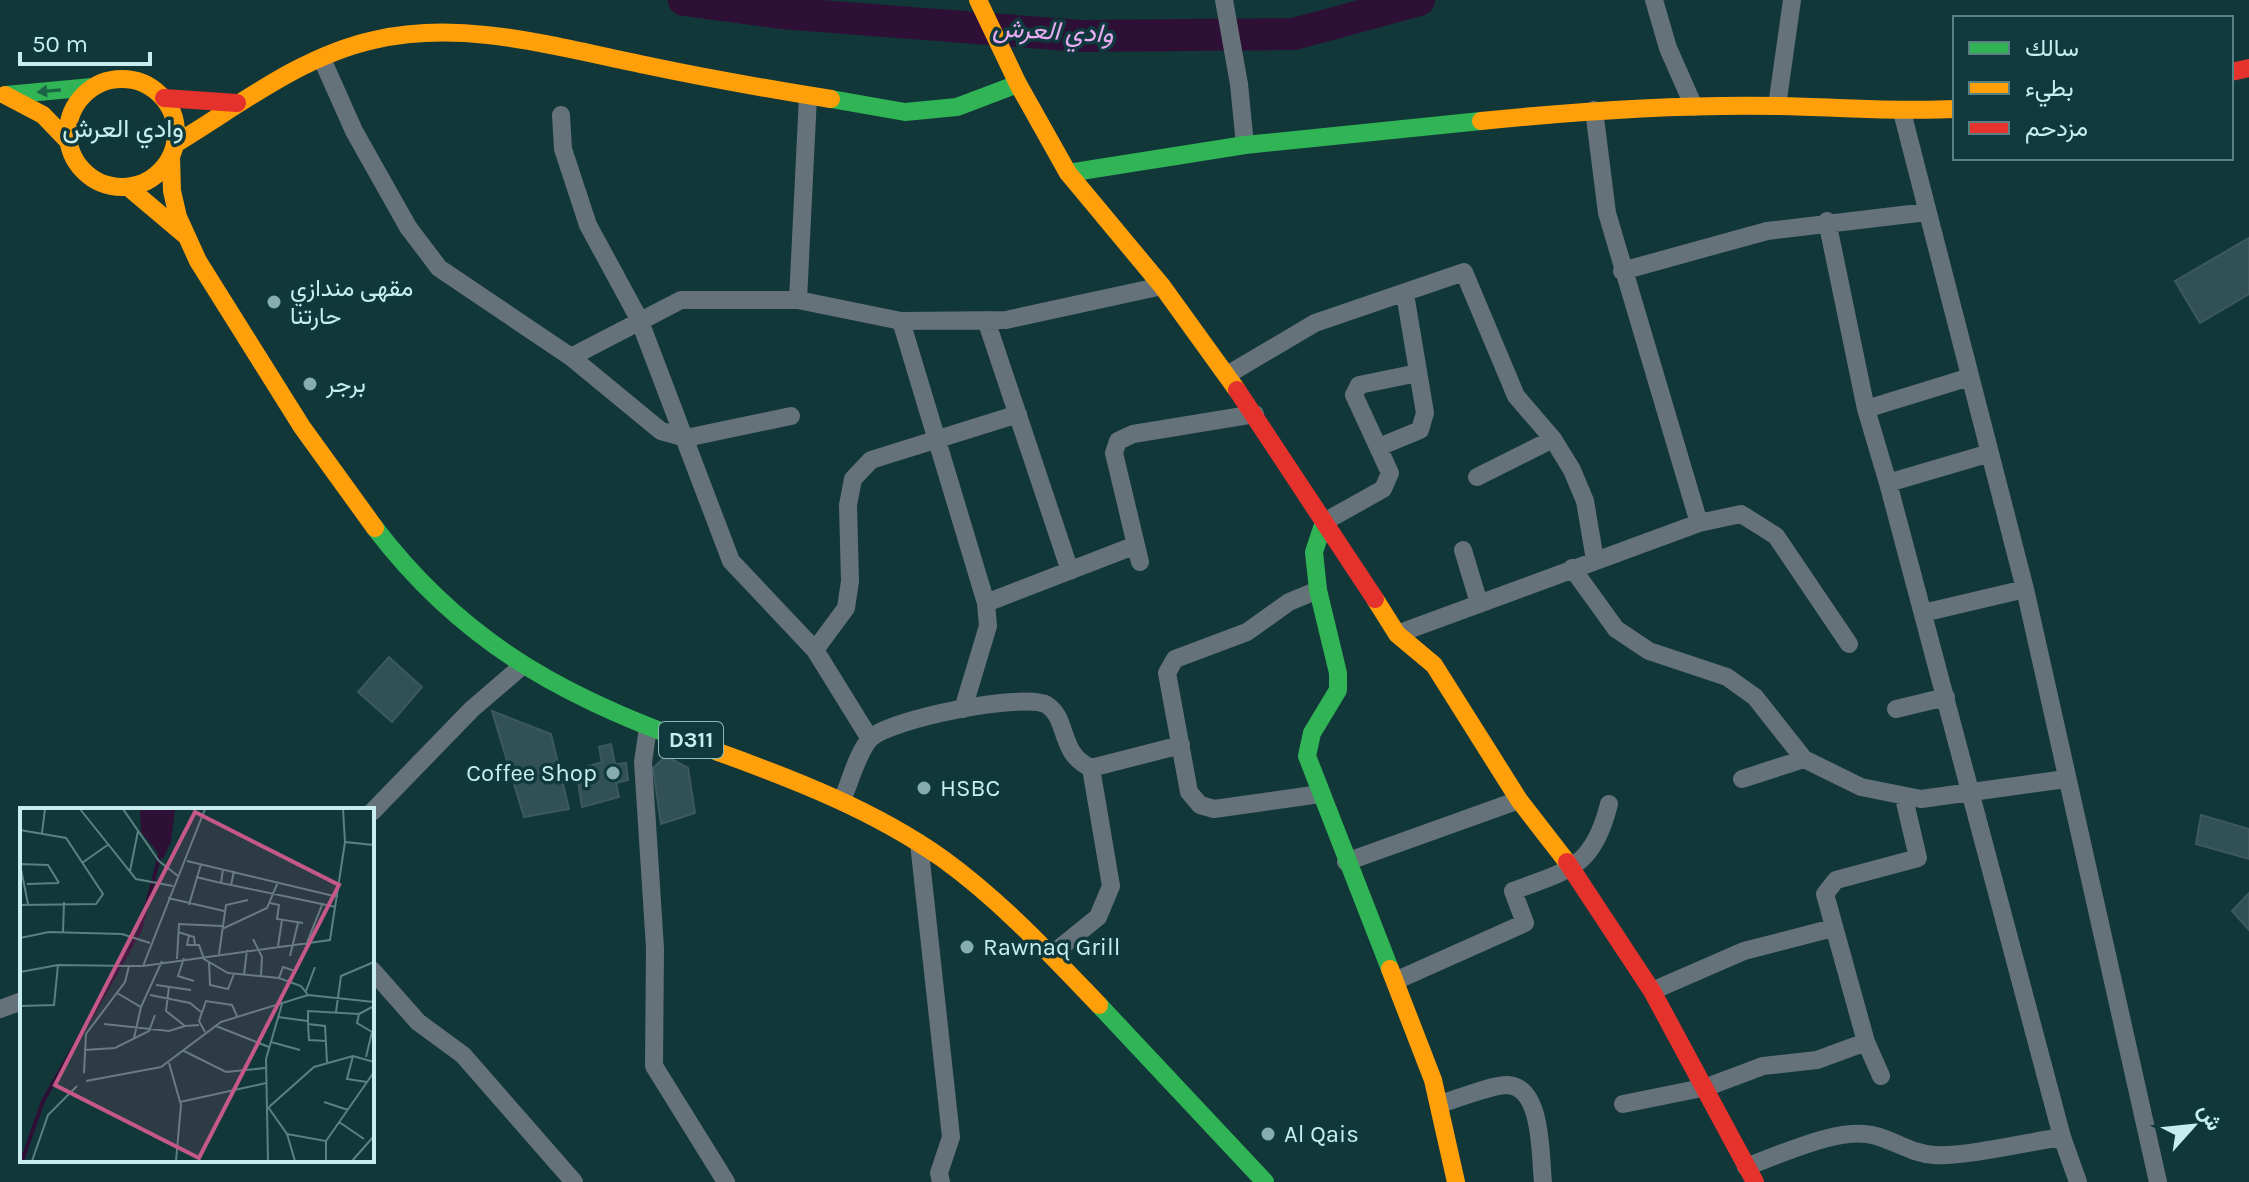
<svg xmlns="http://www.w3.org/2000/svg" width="2249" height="1182" viewBox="0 0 2249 1182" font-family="Karla,Vazirmatn,sans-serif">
  <rect width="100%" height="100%" fill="#123739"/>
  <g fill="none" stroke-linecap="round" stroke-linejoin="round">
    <path stroke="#2e1037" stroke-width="32" d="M684,0L781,13L1081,36L1294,34L1419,0"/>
  </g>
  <path fill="#325156" stroke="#3b595e" stroke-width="2" d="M2249,238V294L2200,323L2175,281Z
    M389,657L422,687L392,722L358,692Z
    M492,711L551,734L569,809L524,817Z
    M611,744L615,764L626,763L628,780L616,783L619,797L582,807L576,770L602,762L599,747Z
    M666,756L688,768L695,813L661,824L653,768Z
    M2201,815L2249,829V859L2196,844Z
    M2249,893V930L2232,911Z"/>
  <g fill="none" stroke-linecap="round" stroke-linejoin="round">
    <path stroke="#657279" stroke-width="18" d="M1224,0L1239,84L1245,145
      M1654,0L1668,48L1694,107
      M322,59L354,131L408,227L439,268L571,357L661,431L686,438L791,416
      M808,96L798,300L901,321L1006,320L1162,286
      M1777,106L1792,0
      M1594,110L1607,213L1699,523
      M1902,112L2025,589L2158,1182
      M561,115L563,149L588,225L639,319L731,561L815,650
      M1827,221L1866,409L1970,377
      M1622,271L1767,231L1927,212
      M986,320L1070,571
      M901,321L986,603L988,626L963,709
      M571,357L681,300H798
      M1227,375L1315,323L1464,272L1516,396L1553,439L1572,470L1585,501L1595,560
      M1866,409L1888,483L1990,453
      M1379,447L1420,430L1425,413L1405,294
      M1477,477L1553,439
      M1888,483L2062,1137L2078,1182
      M1324,522L1383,489L1390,473L1354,395L1359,385L1418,373
      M1463,550L1479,603
      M1140,562L1114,453L1118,441L1133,434L1255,414
      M1572,568L1616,629L1649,651L1727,677L1755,697L1804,759L1861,787L1921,799L2066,779
      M1318,590L1289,602L1247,632L1175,659L1167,673L1189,792L1200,805L1214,809L1320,794
      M986,603L1136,545
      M1923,613L2025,589
      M1397,634L1699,523L1741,514L1776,536L1849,644
      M1896,709L1946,697
      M648,728L643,762L655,948L654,1066L726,1182
      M870,739L815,650L846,608L850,581L848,505L853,479L871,460L1018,414
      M1742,779L1804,759
      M842,800C850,783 857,753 870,739C888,719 1025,692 1047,705C1069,719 1058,753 1091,768L1181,745
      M372,812L472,709L522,666
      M919,843L951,1137L939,1173L941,1182
      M1346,862L1519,800
      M1051,955L1098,917L1111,886L1091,768
      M372,970L418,1022L463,1055L574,1182
      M1395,981L1525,923L1513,891C1569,870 1593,868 1609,804
      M1652,991L1744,951L1833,928
      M0,1009L22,1001
      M1881,1076L1866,1042L1825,894L1836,880L1918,858L1904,798
      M1440,1104C1457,1099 1491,1085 1507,1085C1543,1086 1540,1156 1543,1182
      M1623,1104L1707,1087L1763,1066L1817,1060L1866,1042
      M1746,1167C1780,1155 1841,1125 1876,1136C1898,1142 1910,1153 1934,1155C1964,1157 2029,1142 2062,1137"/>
    <path stroke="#30b455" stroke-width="18" d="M6,95L92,87
      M831,99L905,112L957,107L1018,84
      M1068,173L1245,145L1481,121
      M1324,522L1314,552L1318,590L1338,673V690L1312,733L1307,756L1390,969
      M375,528C468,650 576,703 718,752
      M1099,1005L1265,1182"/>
    <path stroke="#ff9f0a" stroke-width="18" d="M978,0L1018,84L1068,173L1162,286L1237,390
      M68 133a54 54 0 1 1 108 0a54 54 0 1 1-108 0Z
      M5,95L43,115L68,141
      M1481,121C1579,111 1679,104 1779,106C1838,107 1896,112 1955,109
      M175,144C238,106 301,56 374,40C464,19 556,47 645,65C706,78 769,89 831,99
      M171,157L172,191L178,217L198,261L302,427L375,528
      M128,187L186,236
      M1375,599L1397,634L1434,665L1519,800L1567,862
      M718,752C796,780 875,811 943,859C1001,901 1050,954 1099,1005
      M1390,969L1433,1080L1456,1182"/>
    <path stroke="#e5322d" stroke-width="18" d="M2231,72L2249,68
      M164,98L237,103
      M1237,390L1375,599
      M1567,862L1652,991L1755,1182"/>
  </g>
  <defs><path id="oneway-solid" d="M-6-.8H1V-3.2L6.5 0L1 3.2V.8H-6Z" transform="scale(2)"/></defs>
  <use fill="#1b6445" href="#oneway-solid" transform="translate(49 91) rotate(175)"/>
  <g fill="#88adaf" stroke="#0f393c" stroke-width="3">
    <circle cx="274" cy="302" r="8"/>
    <circle cx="310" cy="384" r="8"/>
    <circle cx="613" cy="773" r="8"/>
    <circle cx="924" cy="788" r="8"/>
    <circle cx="967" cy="947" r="8"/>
    <circle cx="1268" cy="1134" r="8"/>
  </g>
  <g text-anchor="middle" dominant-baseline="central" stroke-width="7" stroke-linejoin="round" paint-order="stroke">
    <rect fill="#0f393c" stroke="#90b7b9" stroke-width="2" x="659" y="722" width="64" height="36" rx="6"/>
    <g font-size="22" font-weight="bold" fill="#c8edef">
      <text x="691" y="740">D311</text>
    </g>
    <g font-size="24" fill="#c8edef" stroke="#0f393c" text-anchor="start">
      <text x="290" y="288">مقهى مندازي<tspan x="290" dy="28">حارتنا</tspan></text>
      <text x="326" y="384">برجر</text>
      <text x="597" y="773" text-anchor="end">Coffee Shop</text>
      <text x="940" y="788">HSBC</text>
      <text x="983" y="947">Rawnaq Grill</text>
      <text x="1284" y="1134">Al Qais</text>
    </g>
    <g font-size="26" font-style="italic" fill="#e8abf2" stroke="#0f393c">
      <text transform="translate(1053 31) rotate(3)">وادي العرش</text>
    </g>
    <g font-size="26" fill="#c8edef" stroke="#0f393c">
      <text x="123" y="128">وادي العرش</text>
    </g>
  </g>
  <g transform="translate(20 808)">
    <rect width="354" height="354" fill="#123739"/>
    <path d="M120,1H155L151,34L143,51L121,24Z" fill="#2e1037"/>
    <path fill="none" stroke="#2e1037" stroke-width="4" d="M2,353L23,293L120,122L141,43"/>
    <path fill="none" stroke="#5b8082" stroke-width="2" d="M60,1L116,71L153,78M103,1L139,53L158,68M323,1L325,34L354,37M0,22L46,30L83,86L76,96L0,97M22,25L25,1M167,53L318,89M62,55L89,36M110,63L118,23M176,69L201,75L203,61M201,75L211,77L214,63M7,76L39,75M211,77L316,99M148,90L204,103M250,95L259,97L257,111L283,115M8,96L0,56L28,57L39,75M169,97L181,56M202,121L247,100L258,74M158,124L174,129L175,137M43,125L44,94M169,128L167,137H179L184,151L208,165L259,170L281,178L288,187M0,130L29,124L102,126L130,135M233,131L242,149L241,168M286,137L302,97M258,138L262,112M199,146L206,97L228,92M270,148L278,115M164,150L158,168L174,173M157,151L159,116L202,118M189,154L190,177L208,181L214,166M123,158L310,132L325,34M0,164L38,157L109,158M224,167L227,142M259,170L263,159L275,163M136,177L171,182M149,179L146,203L165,218L179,217M286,183L295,159M97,185L121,199L142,153M130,187L170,195L181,204M0,198L34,197L38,157M316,204L321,168L354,154M258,209L287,213M84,216L149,223L165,218M288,216L289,232L306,233M196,218L249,239M185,224L179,213L186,193L212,197L217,208M114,230L121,199M251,234L280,242M64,242L95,240L129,223L135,207M164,243L206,264L245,260M333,248L327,271L347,274M346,249L352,224L337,215L339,206L354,198M307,254L305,218L288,216V203L339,206M149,255L161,297L156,353M64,265L66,226L105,174L109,158H123L185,1M66,273L141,259L201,214L288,187L354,194M160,294L246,275M304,294L328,302M248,299L267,326L275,353M249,299L294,259L333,248L354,254M319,314L344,331M267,326L306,333V353M306,333L354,264M12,353L28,307L57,278M248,353L246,251L262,196M332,353L354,328"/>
    <path fill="#c45887" fill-opacity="0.15" stroke="#c45887" stroke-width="4" d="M175,4L319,77L179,350L35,277Z"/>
    <rect width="354" height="354" fill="none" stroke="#c8edef" stroke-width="4"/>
  </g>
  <rect x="1953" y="16" width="280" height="144" fill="#0f393c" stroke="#598184" stroke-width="2"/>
  <rect x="1969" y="42" width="40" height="12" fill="#30b455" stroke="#598184" stroke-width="2"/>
  <text x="2025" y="56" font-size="24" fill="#c8edef">سالك</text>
  <rect x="1969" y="82" width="40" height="12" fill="#ff9f0a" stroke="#598184" stroke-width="2"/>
  <text x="2025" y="96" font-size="24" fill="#c8edef">بطيء</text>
  <rect x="1969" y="122" width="40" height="12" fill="#e5322d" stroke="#598184" stroke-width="2"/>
  <text x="2025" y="136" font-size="24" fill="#c8edef">مزدحم</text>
  <g transform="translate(2193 1126) rotate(63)" stroke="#0f393c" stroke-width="6" paint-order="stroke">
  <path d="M0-6L14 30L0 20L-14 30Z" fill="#c8edef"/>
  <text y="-12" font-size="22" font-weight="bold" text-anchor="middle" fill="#c8edef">ش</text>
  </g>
  <path d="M20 52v12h130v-12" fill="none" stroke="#c8edef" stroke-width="4"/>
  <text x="32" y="52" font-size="24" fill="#c8edef" stroke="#0f393c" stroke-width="6" paint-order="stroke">50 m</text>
</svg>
